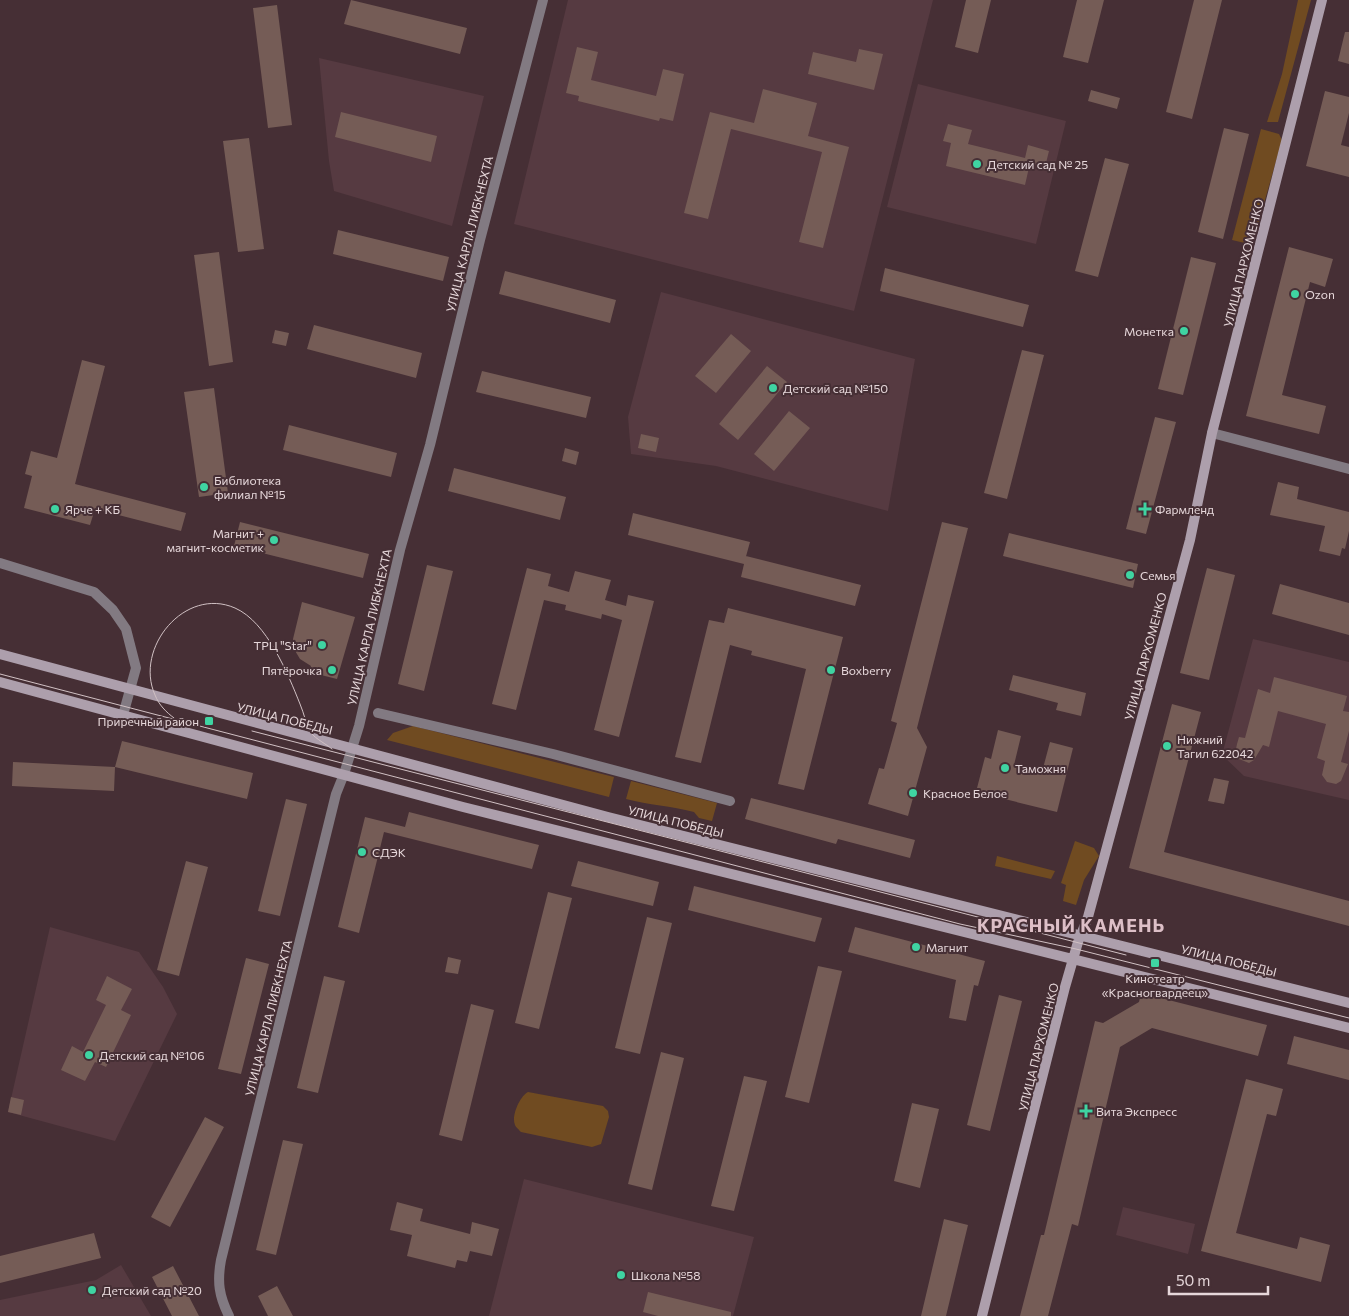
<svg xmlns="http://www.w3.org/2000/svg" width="1349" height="1316" viewBox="0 0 1349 1316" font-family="Commissioner,sans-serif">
  <rect width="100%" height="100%" fill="#462f35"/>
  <path fill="#563a41" d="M568,0H933L854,311L514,224Z
    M319,58L484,96L452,226L334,191L329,161Z
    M918,84L1066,121L1036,244L887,207Z
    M661,292L915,359L888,511L716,466L631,454L628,417Z
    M1253,639L1349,662V800L1244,776L1222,755Z
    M50,927L139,952L163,987L177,1014L115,1141L8,1112Z
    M524,1179L754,1237L733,1316H489Z
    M1123,1207L1195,1224L1188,1254L1116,1235Z
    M121,1265L151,1316H0V1300L96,1280Z"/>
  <path fill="#704b21" d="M1298,0H1311L1278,122H1267L1282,74Z
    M1261,129L1279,134L1282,140L1253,242L1249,244L1232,240Z
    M413,726L614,777L609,797L387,740L393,733Z
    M631,781L717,803L712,821L699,818L694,812C671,806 649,805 626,799Z
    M1075,841L1094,848L1099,856L1084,880L1076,905L1063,901L1066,885L1061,883Z
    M997,856L1055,871L1051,879L995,866Z
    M528,1092L603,1106L608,1111L609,1117L601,1144L592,1147L521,1132C520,1131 515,1126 515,1125C511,1116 520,1096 528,1092Z"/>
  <path fill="#755c56" d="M351,0L467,28L460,54L344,24Z
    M966,0H991L978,53L955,47Z
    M1077,0H1104L1088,63L1063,57Z
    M1194,0H1222L1192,119L1166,112Z
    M277,5L292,125L268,128L253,8Z
    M1345,32H1349V64L1338,61Z
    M577,47L598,52L591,80L656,96L663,69L684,74L673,121L660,118L659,121L578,101L579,96L566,93Z
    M859,49L883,54L874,90L808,74L813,52L856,62Z
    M763,89L817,103L808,136L849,147L823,248L799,242L822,152L731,129L708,219L684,213L710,112L754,123Z
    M1091,90L1120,98L1117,109L1088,101Z
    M1325,91L1349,97V113L1341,145L1349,147V177L1306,166Z
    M341,112L437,136L431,162L335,137Z
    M948,124L972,130L968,144L1025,158L1028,145L1049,151L1045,167L1030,163L1025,185L946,166L951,143L943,141Z
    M1224,128L1249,134L1223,239L1198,232Z
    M249,138L264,249L238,252L223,141Z
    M1105,158L1129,164L1098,277L1075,271Z
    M338,230L449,257L443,281L333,254Z
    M1289,247L1333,259L1325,287L1310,282L1282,395L1326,406L1319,434L1246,416Z
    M219,252L233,362L209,366L194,255Z
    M1191,257L1216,263L1183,395L1158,389Z
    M885,268L1029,305L1023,327L880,291Z
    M505,271L616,300L610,323L499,294Z
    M314,325L422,353L416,378L307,349Z
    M275,330L289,333L286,346L272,343Z
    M731,334L751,351L716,393L695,376Z
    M1022,350L1044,355L1007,499L984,493Z
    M82,360L105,366L75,484L186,513L181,531L95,509L90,525L24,508L32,476L25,474L31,451L57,458Z
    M767,366L787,382L738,440L719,424Z
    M482,371L591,397L586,418L476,392Z
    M214,388L228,493L199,497L184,392Z
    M789,411L810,428L774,471L754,454Z
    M1155,417L1176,422L1146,534L1126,529Z
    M289,425L397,453L391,477L283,450Z
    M641,434L659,438L656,452L638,448Z
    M565,448L579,452L576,465L562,461Z
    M454,468L566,497L560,520L448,491Z
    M1278,482L1299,487L1297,499L1349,512V531L1345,549L1342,548L1340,556L1319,551L1325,526L1270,515Z
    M633,513L750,542L745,560L746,556L861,585L855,606L741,577L744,564L628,535Z
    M240,522L369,554L363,578L234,546Z
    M942,522L968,528L917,728L927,747L908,816L868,804L879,768L884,769L897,723L891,721Z
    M1009,533L1138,564L1133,588L1003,556Z
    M427,565L453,571L424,691L398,684Z
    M527,568L551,574L548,586L569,592L575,571L611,580L605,600L626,606L628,595L654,601L619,737L594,730L622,620L602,614L601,619L565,610L566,605L544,600L516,710L492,704Z
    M1207,568L1235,575L1209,680L1180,673Z
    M1280,584L1349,603V635L1272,614Z
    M302,602L355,617L337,679L309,672L311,666L300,659L294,649L293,639Z
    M728,608L843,637L804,790L778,784L806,669L751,655L752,651L730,645L701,763L675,757L709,620L724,623Z
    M1013,675L1086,693L1081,716L1056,710L1058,703L1009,690Z
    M1274,677L1347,696L1343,711L1349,712V731L1341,762L1348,764L1341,781L1336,784L1327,782L1322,775L1325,761L1317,758L1326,724L1278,711L1269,747L1263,745L1254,760L1249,763L1239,759L1236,749L1237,744L1239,737L1245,738L1258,689L1270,693Z
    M1172,704L1201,712L1164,852L1349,901V926L1129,868Z
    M998,730L1021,736L1014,765L1042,772L1050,742L1073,748L1057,812L976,792L985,757L991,759Z
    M122,741L253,773L247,799L115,767Z
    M13,762L115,767L114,791L12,786Z
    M1214,778L1229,781L1224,804L1208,801Z
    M751,798L915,840L910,858L838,839L836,844L745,819Z
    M286,799L307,804L280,916L258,911Z
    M409,812L539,845L532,869L384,832L359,933L338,927L365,817L405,827Z
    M186,861L208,867L179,976L157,970Z
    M578,861L659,882L653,906L571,886Z
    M694,886L822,918L815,942L688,910Z
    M548,892L572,898L539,1029L515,1023Z
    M647,917L672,923L640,1054L615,1048Z
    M855,927L985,961L978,986L974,985L966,1021L949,1018L956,980L848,952Z
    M448,957L461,960L458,974L445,972Z
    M246,958L269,964L241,1074L218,1069Z
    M818,966L842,971L809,1103L785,1097Z
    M107,976L132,989L121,1010L131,1015L106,1067L95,1062L85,1081L61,1070L72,1046L83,1052L106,1005L96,1000Z
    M324,976L345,981L318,1093L297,1088Z
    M1141,993L1267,1025L1258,1056L1152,1028L1120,1047L1078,1226L1072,1224L1048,1316H1020L1041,1235H1044L1095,1021L1103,1023L1139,1002Z
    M999,995L1022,1001L990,1131L967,1125Z
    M471,1004L494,1010L462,1141L439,1135Z
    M1294,1036L1349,1050V1080L1287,1064Z
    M661,1052L684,1058L652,1190L628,1184Z
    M744,1076L767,1081L734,1211L711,1206Z
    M1246,1079L1283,1089L1276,1116L1267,1114L1236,1233L1297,1249L1300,1237L1330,1245L1321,1282L1201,1251Z
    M11,1097L24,1100L21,1115L8,1112Z
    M912,1103L939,1109L920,1188L894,1181Z
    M205,1117L224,1127L170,1227L151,1217Z
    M283,1140L303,1144L276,1255L256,1250Z
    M397,1202L423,1209L420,1221L470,1234L472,1222L499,1229L492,1256L470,1251L467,1262L457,1260L455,1268L407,1256L412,1235L390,1230Z
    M944,1219L968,1225L946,1316H921Z
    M94,1233L101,1258L0,1283V1256Z
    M173,1266L199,1316H172L152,1277Z
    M277,1286L293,1316H268L258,1296Z
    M648,1292L731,1312V1316H658L643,1312Z"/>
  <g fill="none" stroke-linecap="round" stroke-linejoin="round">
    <path stroke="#827a82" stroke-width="10" d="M1212,433L1349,469
      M0,563L94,592L113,610L126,629L136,668L123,715
      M378,713L553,754L730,801
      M229,1316C219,1296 217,1282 221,1260L336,794L344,774L359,726L400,550L430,445L480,240L543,0"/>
    <path stroke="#ad9fac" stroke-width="10" d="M0,654L608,817L1349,1003
      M0,682L463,807L1349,1028
      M982,1316L1065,987L1078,942L1088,917L1190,540L1212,433L1322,0"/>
    <path stroke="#d1c1c4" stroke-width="1" d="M0,674L960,924L1076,949L1349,1018
      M174,718C166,712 159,705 155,695C134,648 185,586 235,608C267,622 288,674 300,704C304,713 306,725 311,733C316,739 326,744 332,749
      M252,731L1126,955"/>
  </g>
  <g fill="#3fd4a2" stroke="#462f35" stroke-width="2">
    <circle cx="977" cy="164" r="5"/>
    <circle cx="1295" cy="294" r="5"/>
    <circle cx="1184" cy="331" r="5"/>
    <circle cx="773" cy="388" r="5"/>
    <circle cx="204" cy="487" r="5"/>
    <circle cx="55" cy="509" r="5"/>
    <path d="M1142.5 501.5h5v5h5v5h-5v5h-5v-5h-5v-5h5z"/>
    <circle cx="274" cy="540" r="5"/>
    <circle cx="1130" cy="575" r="5"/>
    <circle cx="322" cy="645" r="5"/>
    <circle cx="332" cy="670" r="5"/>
    <circle cx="831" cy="670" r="5"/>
    <rect x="204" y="716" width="10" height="10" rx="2.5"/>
    <circle cx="1167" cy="746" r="5"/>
    <circle cx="1005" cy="768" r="5"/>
    <circle cx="913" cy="793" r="5"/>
    <circle cx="362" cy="852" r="5"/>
    <circle cx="916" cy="947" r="5"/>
    <rect x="1150" y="958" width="10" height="10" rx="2.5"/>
    <circle cx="89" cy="1055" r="5"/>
    <path d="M1083.5 1103.5h5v5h5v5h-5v5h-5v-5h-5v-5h5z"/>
    <circle cx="621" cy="1275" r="5"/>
    <circle cx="92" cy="1290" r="5"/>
  </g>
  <g text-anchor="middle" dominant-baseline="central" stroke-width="4" stroke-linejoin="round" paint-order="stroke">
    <g font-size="12" fill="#e6d7da" stroke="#462f35" text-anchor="start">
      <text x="987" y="164">Детский сад № 25</text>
      <text x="1305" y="294">Ozon</text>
      <text x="1174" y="331" text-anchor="end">Монетка</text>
      <text x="783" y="388">Детский сад №150</text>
      <text x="214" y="480">Библиотека<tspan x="214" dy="14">филиал №15</tspan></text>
      <text x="65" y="509">Ярче + КБ</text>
      <text x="1155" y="509">Фармленд</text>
      <text x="264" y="533" text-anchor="end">Магнит +<tspan x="264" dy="14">магнит-косметик</tspan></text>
      <text x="1140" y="575">Семья</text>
      <text x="312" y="645" text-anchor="end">ТРЦ "Star"</text>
      <text x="322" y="670" text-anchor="end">Пятёрочка</text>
      <text x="841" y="670">Boxberry</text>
      <text x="199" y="721" text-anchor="end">Приречный район</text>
      <text x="1177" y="739">Нижний<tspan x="1177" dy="14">Тагил 622042</tspan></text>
      <text x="1015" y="768">Таможня</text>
      <text x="923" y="793">Красное Белое</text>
      <text x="372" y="852">СДЭК</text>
      <text x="926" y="947">Магнит</text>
      <text x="1155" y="978" text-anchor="middle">Кинотеатр<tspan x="1155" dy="14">«Красногвардеец»</tspan></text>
      <text x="99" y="1055">Детский сад №106</text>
      <text x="1096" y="1111">Вита Экспресс</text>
      <text x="631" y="1275">Школа №58</text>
      <text x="102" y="1290">Детский сад №20</text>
    </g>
    <g font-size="12" fill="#e6d7da" stroke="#462f35">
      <text transform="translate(469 234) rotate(-76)">УЛИЦА КАРЛА ЛИБКНЕХТА</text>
      <text transform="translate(1243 263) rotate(-76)">УЛИЦА ПАРХОМЕНКО</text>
      <text transform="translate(369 627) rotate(-77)">УЛИЦА КАРЛА ЛИБКНЕХТА</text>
      <text transform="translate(1145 656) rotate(-75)">УЛИЦА ПАРХОМЕНКО</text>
      <text transform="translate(285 718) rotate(14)">УЛИЦА ПОБЕДЫ</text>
      <text transform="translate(676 821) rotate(14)">УЛИЦА ПОБЕДЫ</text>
      <text transform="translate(1229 960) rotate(14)">УЛИЦА ПОБЕДЫ</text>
      <text transform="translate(268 1018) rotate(-76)">УЛИЦА КАРЛА ЛИБКНЕХТА</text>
      <text transform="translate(1038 1047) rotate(-76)">УЛИЦА ПАРХОМЕНКО</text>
    </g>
    <g font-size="18" font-weight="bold" letter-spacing="1" fill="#ddbfc7" stroke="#462f35">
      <text x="1071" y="925">КРАСНЫЙ КАМЕНЬ</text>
    </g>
  </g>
  <path d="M1169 1286v8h99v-8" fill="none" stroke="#e6d7da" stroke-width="2.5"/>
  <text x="1176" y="1286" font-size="15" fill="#e6d7da" stroke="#462f35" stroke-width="4" paint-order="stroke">50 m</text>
</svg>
